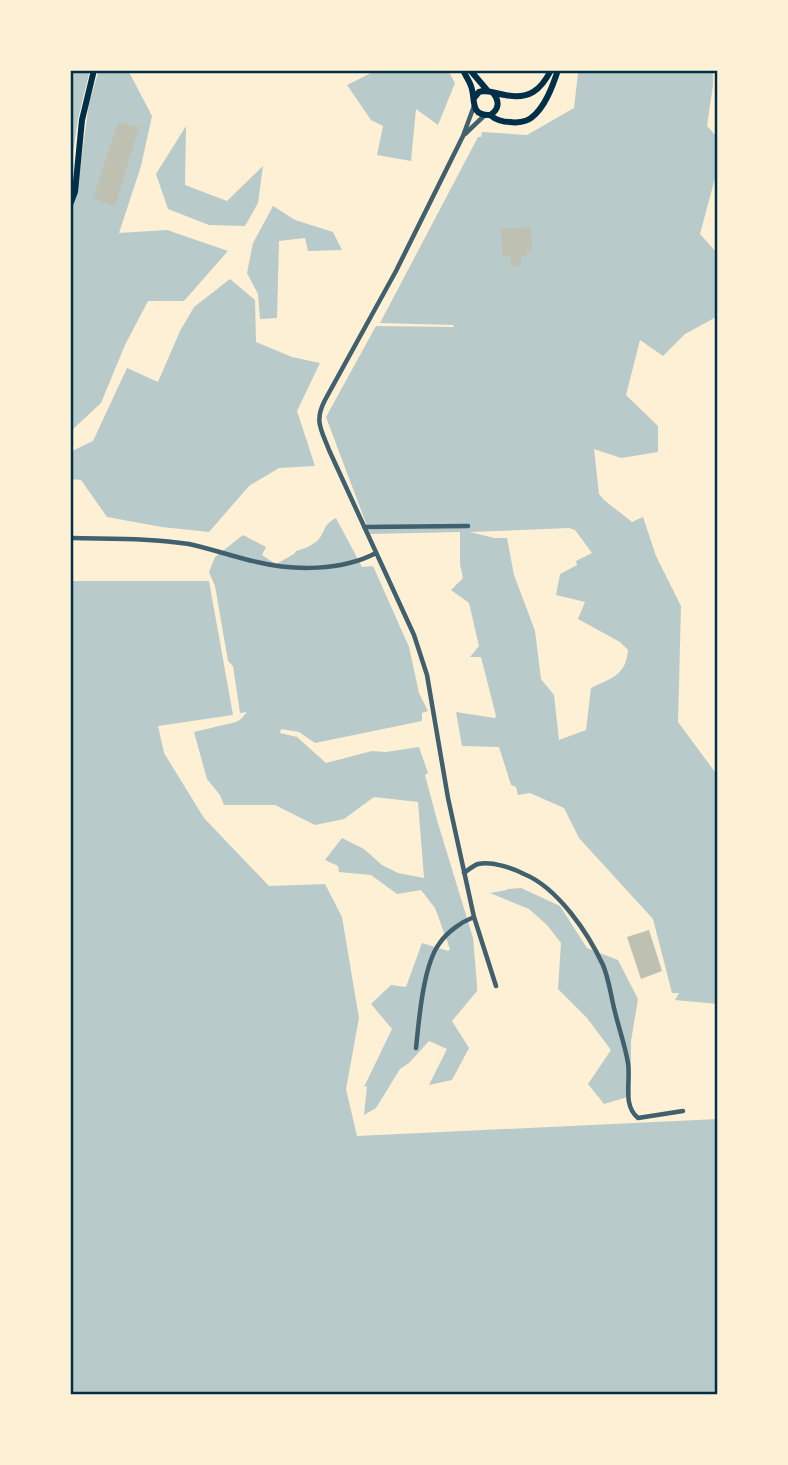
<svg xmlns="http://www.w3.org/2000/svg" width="788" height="1465" viewBox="0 0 788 1465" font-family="Spectral,serif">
  <rect width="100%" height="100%" fill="#fdf0d5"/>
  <path fill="#b9caca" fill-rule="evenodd" d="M70,70H90L78,119L70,173Z
    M99,70H128L152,116L141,166L119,233L167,230L228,251L184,301H148L125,345L101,403L70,432V197L80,169L89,103Z
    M377,70H448L455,83L438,125L416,109L411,161L377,155L383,126L371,120L347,85Z
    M621,70H713V85L707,126L717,137L718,167L700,234L718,254V316L685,334L663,356L640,340L626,395L658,426V452L621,458L594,449L599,494L604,500L632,522L643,517L656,556L681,606L678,722L718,776V1004L675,1000L679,993H672L653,919L579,838L564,808L530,793L518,795L516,787L511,785L499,747L462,746L456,712L495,718L496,716L481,657H470L479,646L469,603L451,590L463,578L460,564V532L370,534L326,417L376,326L453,327L454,325L380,323L478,137H481L482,132L527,135L574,108L578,73H612ZM569,528L575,530L592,553L576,561L577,565L560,574L556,595L585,602L578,619L620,642L628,650C626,676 611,678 591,688L586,730L559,740L554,695L541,679L535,631L514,575L507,538H494L470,532Z
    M186,126L185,185L227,201L263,166L258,203L245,226L209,225L168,209L156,174Z
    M273,206L295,220L333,232L342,250L308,251L305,238L279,241L277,318L260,319L258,294L247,273L253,243Z
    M230,279L255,300L256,342L292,357L320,363L297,411L315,466L279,468L249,486L209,532L162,527L107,517L81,480L70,479V452L93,441L127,368L158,382L180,331L194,307Z
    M336,518L362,567L373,566L409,647L419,693L428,711L422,713V721L315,743L299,732L281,729L280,733L297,737L326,763L372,751L386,752L419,747L428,773L425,775L437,820L473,938L477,985V991L452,1021L469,1048L452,1080L429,1085L447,1049L429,1041L409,1063L400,1069L376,1108L364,1115L367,1086L364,1087L392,1029L371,1004L391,985L406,987L422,943L448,951L450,949L435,908L421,890L397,894L371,875L339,872L338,866L325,860L342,838L364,849L382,865L398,873L424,878L418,802L374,797L344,819L315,825L275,805H224L220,795L207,779L194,732L236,722L241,719L247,712L240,713L233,666L228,661L215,586L209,572L215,557L243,535L266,547L262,555L276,564L294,554L296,551C304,549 317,544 321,536C327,526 324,525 336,518Z
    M70,581H209L233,715L158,726L164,753L204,818L269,886L325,884L342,917L359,1018L346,1089L357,1136L718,1119V1395H70Z
    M521,888L560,906L587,948L618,960L638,999L631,1041V1096L604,1104L588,1084L611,1050L587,1018L558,989L561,943L547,925L529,909L490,893L507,890V889Z"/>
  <path fill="#bec0b2" d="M118,122L139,127L115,206L93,198Z
    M531,227L532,250L527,251V256H521V266L511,267V256L503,257L501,229Z
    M649,930L662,971L641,979L627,937Z"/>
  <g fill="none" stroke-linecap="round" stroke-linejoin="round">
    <path stroke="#3f606c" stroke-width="4.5" d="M465,134L485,115
      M364,527L468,526
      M72,538C111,539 151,538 189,544C212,549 234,557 257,562C294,571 342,571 376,553
      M464,873C468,870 474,865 478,864C492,861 512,868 524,874C558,888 588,933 603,965C609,979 611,997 615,1012C619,1029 625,1045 628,1063C631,1081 622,1105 638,1118L683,1111
      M474,917L496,986
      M416,1048C419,1020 423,966 439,944C447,932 461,922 474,917L448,798L427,675L414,635L329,450C321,429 314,421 325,400L396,271L463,136L474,106"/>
    <path stroke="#003049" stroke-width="6" d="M463,70C465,75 469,80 471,86C476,99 469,116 490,115
      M470,70L487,90
      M474,98L479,92L483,91C491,91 498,94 505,95C529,100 541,90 551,70
      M490,115C496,120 501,122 510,122C516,123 526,122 531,118C545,108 553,85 558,70
      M490,115C499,110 500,101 493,93
      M70,205L75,192L82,120L94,70"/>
  </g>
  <rect width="788" height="1465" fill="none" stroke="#fdf0d5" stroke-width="144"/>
  <rect x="72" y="72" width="644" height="1321" fill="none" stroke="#003049" stroke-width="2.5"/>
</svg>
